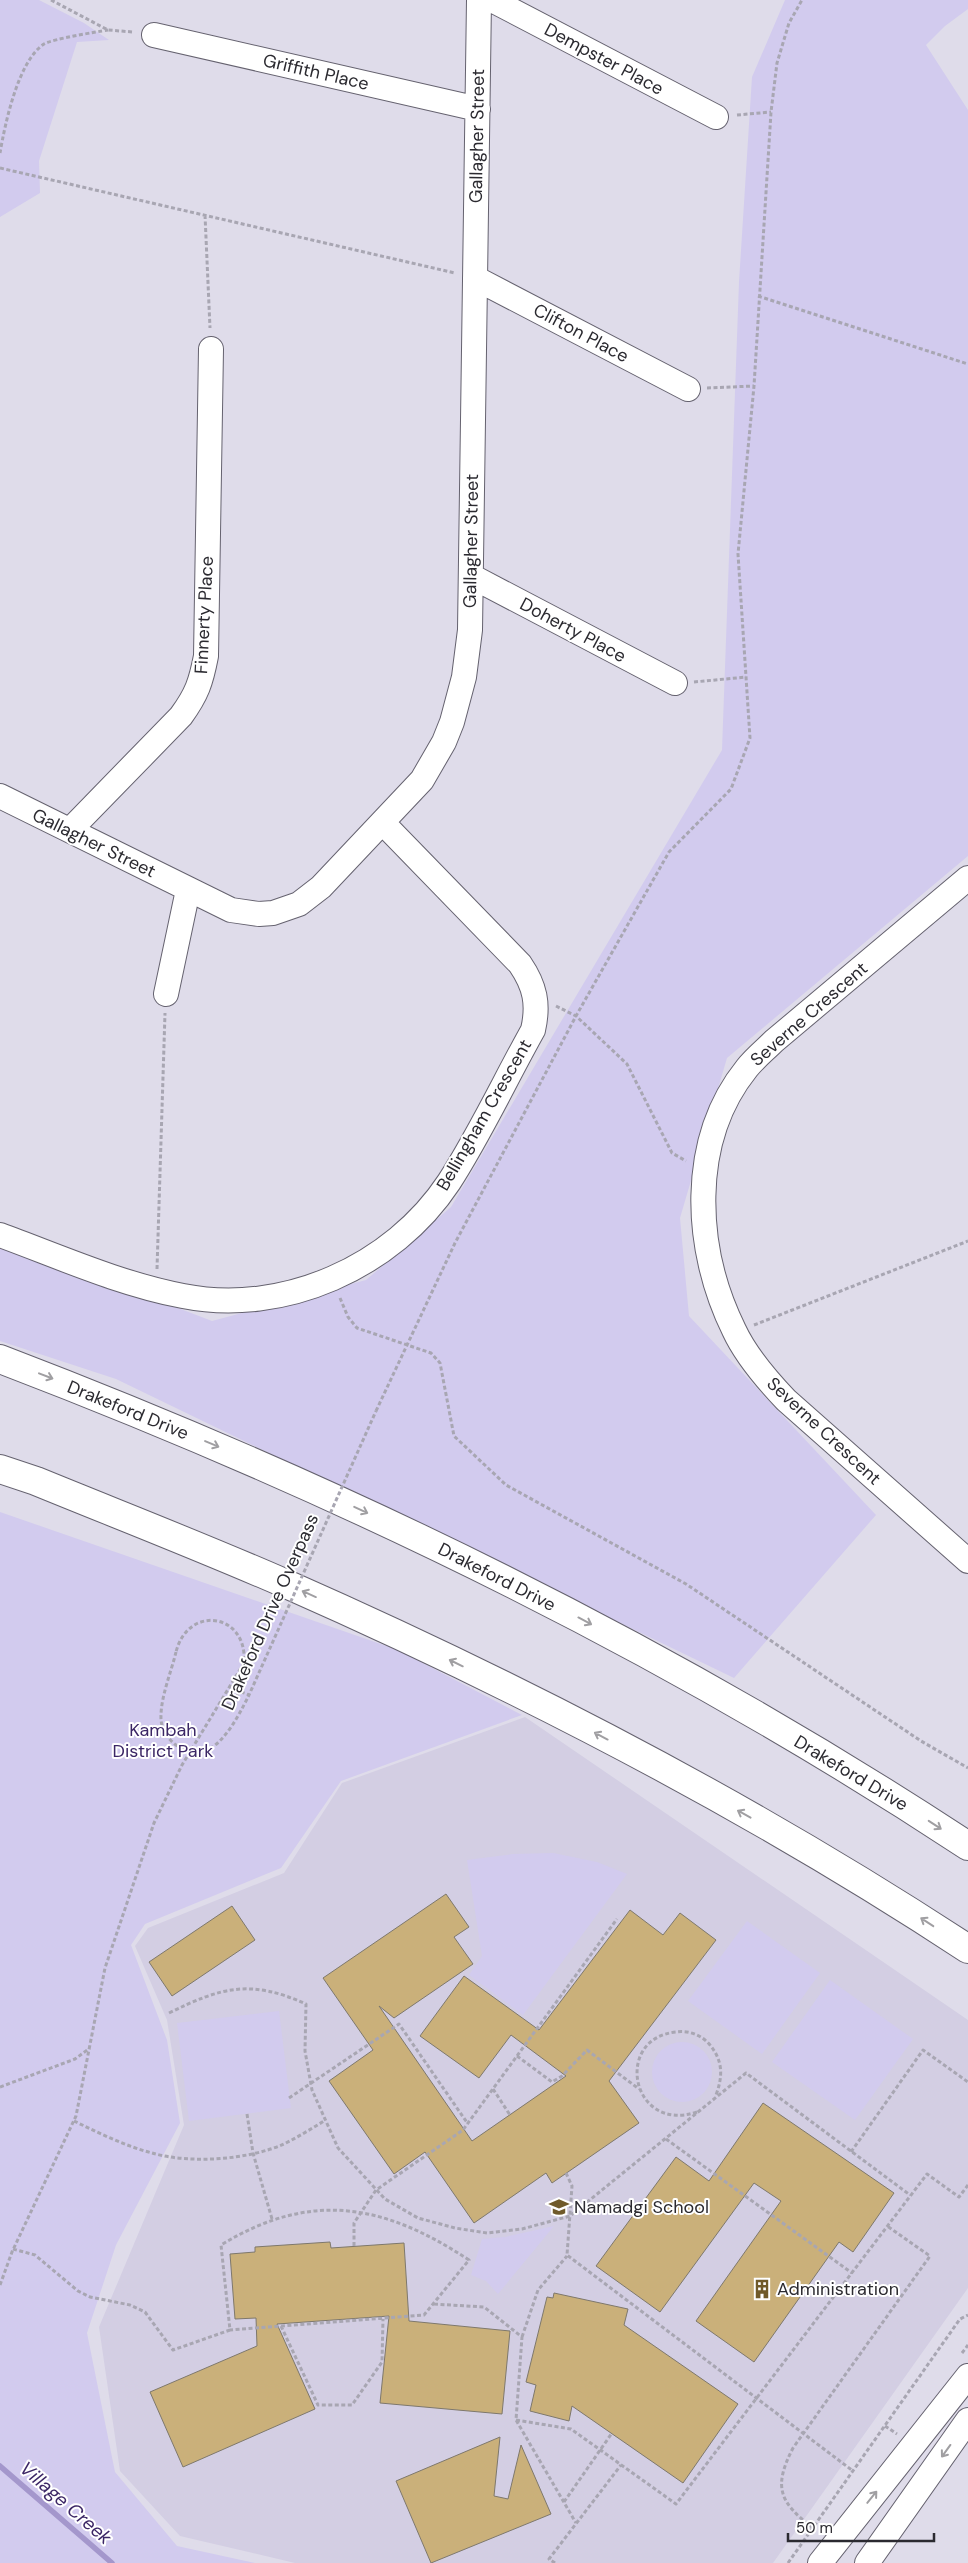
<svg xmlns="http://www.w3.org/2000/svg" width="968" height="2563" viewBox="0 0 968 2563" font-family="'DM Sans',sans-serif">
  <rect width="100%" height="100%" fill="#dfdcea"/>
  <path fill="#d3cee3" d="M525,1717L968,2020V2288L773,2563H295L180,2536L120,2471L99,2327L184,2125L167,2020L135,1946L148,1928L284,1873L342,1783Z"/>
  <path fill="#d2cbee" d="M0,0H39L84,23L109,40L77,42L39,161L40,193L0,217Z
    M785,0H968V9L945,26L926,45L968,110V856L727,1058L680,1218L689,1316L876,1515L734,1678L116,1379L0,1341V1240L212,1321L366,1280L451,1207L722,750L739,282L752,77Z
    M0,1512L398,1650L522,1715L341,1781L281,1868L145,1924L131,1945L167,2040L180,2123L116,2245L87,2333L115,2472L177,2546L255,2563H0Z
    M553,1853L597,1862L627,1874L523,2015L469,1975L482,1956L467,1860L513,1854Z
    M747,1921L820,1973L762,2054L688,2001Z
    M830,1980L913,2039L855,2120L772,2062Z
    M279,2011L291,2108L189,2121L177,2023Z
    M652 2072a30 30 0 1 1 60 0a30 30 0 1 1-60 0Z
    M554,2226L498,2294L486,2281L471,2275L482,2239L505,2237Z"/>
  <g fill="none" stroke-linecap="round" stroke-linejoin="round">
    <path stroke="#a497cc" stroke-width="5.5" d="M0,2466L112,2563"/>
  </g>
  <path fill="#cab07a" stroke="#7e786c" d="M446,1894L469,1927L454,1937L473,1964L394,2018L379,2006L472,2141L566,2076L511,2035L479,2078L420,2036L464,1976L539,2030L630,1910L663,1935L680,1913L716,1940L609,2081L639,2123L552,2183L546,2173L474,2223L425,2152L394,2174L329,2081L373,2050L323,1978Z
    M232,1906L255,1940L172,1996L149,1962Z
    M763,2103L894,2193L853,2252L839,2242L754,2362L696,2321L781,2201L754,2183L660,2312L596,2266L676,2157L709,2181Z
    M330,2242L331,2248L404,2243L409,2321L510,2331L502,2414L380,2403L389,2316L277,2324L315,2409L183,2467L150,2392L257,2346L256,2318L235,2319L230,2254L255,2252V2247Z
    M554,2293L628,2309L624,2325L738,2404L683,2483L572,2406L569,2421L530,2411L536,2385L526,2382L547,2297L553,2298Z
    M500,2437L494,2496L508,2499L521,2445L551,2514L431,2563L396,2481Z"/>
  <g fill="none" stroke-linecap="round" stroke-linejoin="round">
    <defs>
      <path id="minor" d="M492,0L716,117
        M154,35L478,109
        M475,278L688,389
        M471,576L675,683
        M0,796L231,910L259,914L273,913L299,904L321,887L422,780L444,742L452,722L464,677L470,630L479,0
        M70,830L181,716C197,694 201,682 206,656L211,349
        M968,878L774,1041C765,1050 755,1058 747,1068C688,1141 694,1249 734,1330C746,1356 766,1379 786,1400L968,1561
        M166,994L188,890
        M0,1235C60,1257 120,1284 183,1296C283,1316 393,1267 449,1182C480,1134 505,1080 533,1030C539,1004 535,986 520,964L383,823
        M820,2563L968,2376
        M867,2563L968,2420"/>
      <path id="highway" d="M0,1359C338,1488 666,1647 968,1846
        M0,1469L36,1481C119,1515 202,1547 284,1583C520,1687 752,1807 968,1949"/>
    </defs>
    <use href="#minor" stroke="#65626f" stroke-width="26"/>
    <use href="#highway" stroke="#65626f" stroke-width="30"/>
    <path stroke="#a8a6b2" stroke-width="3" stroke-dasharray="4 2.5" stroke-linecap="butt" d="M51,0L108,30L133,32
      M737,115L771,112
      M0,153C5,124 18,61 44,44C52,39 96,32 108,30
      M0,168L455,273
      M205,215L210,328
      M758,296L968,364
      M707,388L754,386
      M694,682L746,677
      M556,1006L576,1016L627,1064L672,1153L686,1161
      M157,1269L165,1013
      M340,1298L348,1317L357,1328L431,1353L440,1363L454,1436L506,1485L686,1584L921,1741L968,1768
      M754,1325L968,1241
      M376,1411L455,1243L576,1016L669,852L731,789L750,738L738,554L754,386L771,112L777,63L789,23L802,0
      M221,1701L233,1707L239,1691L249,1695
      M169,2013C222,1987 250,1979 306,2004L305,2051L312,2090L338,2148L385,2199L418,2218L455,2228L487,2233L522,2229L570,2216L746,2073L910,2195
      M517,2056L552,2082L562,2076L587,2050L639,2089
      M0,2087L75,2059L90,2048
      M493,2089L510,2115
      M289,2098L399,2024L468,2124
      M697,2112C631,2134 613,2038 676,2032C688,2030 702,2035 710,2045C723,2061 723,2076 716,2095
      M247,2114L253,2153L272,2219
      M74,2121C99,2133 125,2146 152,2153C189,2164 248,2160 284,2144C298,2137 311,2129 324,2121
      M666,2139L852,2273
      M851,2152L923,2050L968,2082
      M566,2173L572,2186L567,2255L853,2471
      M354,2246V2223L376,2190L463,2130L617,1919
      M13,2249L35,2255L78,2291L90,2297L130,2305L145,2312L173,2350L230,2330L221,2245C311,2190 384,2204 469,2260L424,2315L230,2330
      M0,2285L12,2252L76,2116L105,1968L154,1823L182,1765L244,1663C248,1613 188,1604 176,1652
      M434,2304L484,2307L522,2337L516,2420L576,2523
      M281,2326L318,2405H352L382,2362L383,2319
      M522,2337L538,2290L567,2256
      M962,2353L968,2345
      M516,2420L571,2429L676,2504L927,2174L959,2197L968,2185
      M885,2426L897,2434
      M564,2502L612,2433
      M813,2528C779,2502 773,2487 793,2448L930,2256L887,2226
      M555,2563L549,2559L621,2465
      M788,2563L960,2319L968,2315"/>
    <use href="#minor" stroke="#fff" stroke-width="24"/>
    <use href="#highway" stroke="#fff" stroke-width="28"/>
    <path stroke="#a8a6b2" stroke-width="3" stroke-dasharray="4 2.5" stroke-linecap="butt" d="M176,1652C171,1673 160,1698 161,1720C162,1730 168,1739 176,1745C211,1773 237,1719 249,1695L376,1411"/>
  </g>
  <defs><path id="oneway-shaft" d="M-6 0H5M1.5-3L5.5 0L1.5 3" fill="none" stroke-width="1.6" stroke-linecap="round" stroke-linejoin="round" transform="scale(1.25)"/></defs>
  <g stroke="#a09fa2">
    <use href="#oneway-shaft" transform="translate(46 1376) rotate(21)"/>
    <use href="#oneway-shaft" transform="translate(212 1444) rotate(23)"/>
    <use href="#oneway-shaft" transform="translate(361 1510) rotate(25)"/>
    <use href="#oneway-shaft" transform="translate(309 1594) rotate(-156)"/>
    <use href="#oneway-shaft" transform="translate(585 1621) rotate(28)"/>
    <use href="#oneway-shaft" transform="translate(456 1663) rotate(-154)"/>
    <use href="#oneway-shaft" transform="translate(601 1736) rotate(-152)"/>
    <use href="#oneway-shaft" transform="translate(744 1814) rotate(-151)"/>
    <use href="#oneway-shaft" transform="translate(935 1825) rotate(33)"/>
    <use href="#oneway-shaft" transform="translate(927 1922) rotate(-147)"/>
    <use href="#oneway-shaft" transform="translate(946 2451) rotate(126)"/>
    <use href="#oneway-shaft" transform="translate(872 2497) rotate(-51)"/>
  </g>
  <defs>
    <symbol id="school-bare" viewBox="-9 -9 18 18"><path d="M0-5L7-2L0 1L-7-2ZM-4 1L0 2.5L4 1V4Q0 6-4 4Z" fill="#705a2a" stroke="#fff" stroke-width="2.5" paint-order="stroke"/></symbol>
    <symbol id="building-bare" viewBox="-9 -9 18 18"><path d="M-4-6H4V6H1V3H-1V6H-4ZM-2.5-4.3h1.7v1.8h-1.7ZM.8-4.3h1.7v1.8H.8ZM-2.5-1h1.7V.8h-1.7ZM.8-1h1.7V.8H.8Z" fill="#705a2a" stroke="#fff" stroke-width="2.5" paint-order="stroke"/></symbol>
  </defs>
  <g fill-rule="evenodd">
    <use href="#school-bare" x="545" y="2193" width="28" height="28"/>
    <use href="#building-bare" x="748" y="2275" width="28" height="28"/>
  </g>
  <g text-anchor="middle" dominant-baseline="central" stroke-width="4" stroke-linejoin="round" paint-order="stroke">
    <g font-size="18" fill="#2b2a30" stroke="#fff">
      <text transform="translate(604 59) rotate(28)">Dempster Place</text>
      <text transform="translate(316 72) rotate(13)">Griffith Place</text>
      <text transform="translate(477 136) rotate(-89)">Gallagher Street</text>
      <text transform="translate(581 333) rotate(28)">Clifton Place</text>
      <text transform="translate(471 541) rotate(-89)">Gallagher Street</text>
      <text transform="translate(204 615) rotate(-87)">Finnerty Place</text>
      <text transform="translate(573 630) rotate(28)">Doherty Place</text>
      <text transform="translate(94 843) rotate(26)">Gallagher Street</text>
      <text transform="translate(809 1014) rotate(-41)">Severne Crescent</text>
      <text transform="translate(484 1115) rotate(-60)">Bellingham Crescent</text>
      <text transform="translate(128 1410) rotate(22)">Drakeford Drive</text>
      <text transform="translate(824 1431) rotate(43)">Severne Crescent</text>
      <text transform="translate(497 1577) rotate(27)">Drakeford Drive</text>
      <text transform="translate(270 1612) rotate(-66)">Drakeford Drive Overpass</text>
      <text transform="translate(851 1773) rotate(31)">Drakeford Drive</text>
    </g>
    <g font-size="18" fill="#3b2665" stroke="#fff">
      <text x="163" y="1730">Kambah<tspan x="163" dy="21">District Park</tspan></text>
    </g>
    <g font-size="18" fill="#2b2a30" stroke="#fff" text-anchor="start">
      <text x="574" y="2207">Namadgi School</text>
      <text x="777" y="2289">Administration</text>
    </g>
    <g font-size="19" font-style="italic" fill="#3c2766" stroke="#fff">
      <text transform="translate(66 2503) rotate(41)">Village Creek</text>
    </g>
  </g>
  <path d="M788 2533v8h146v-8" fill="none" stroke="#2b2a30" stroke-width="2.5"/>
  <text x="796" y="2533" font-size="15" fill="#2b2a30" stroke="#ffffff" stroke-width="4" paint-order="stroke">50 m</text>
</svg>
